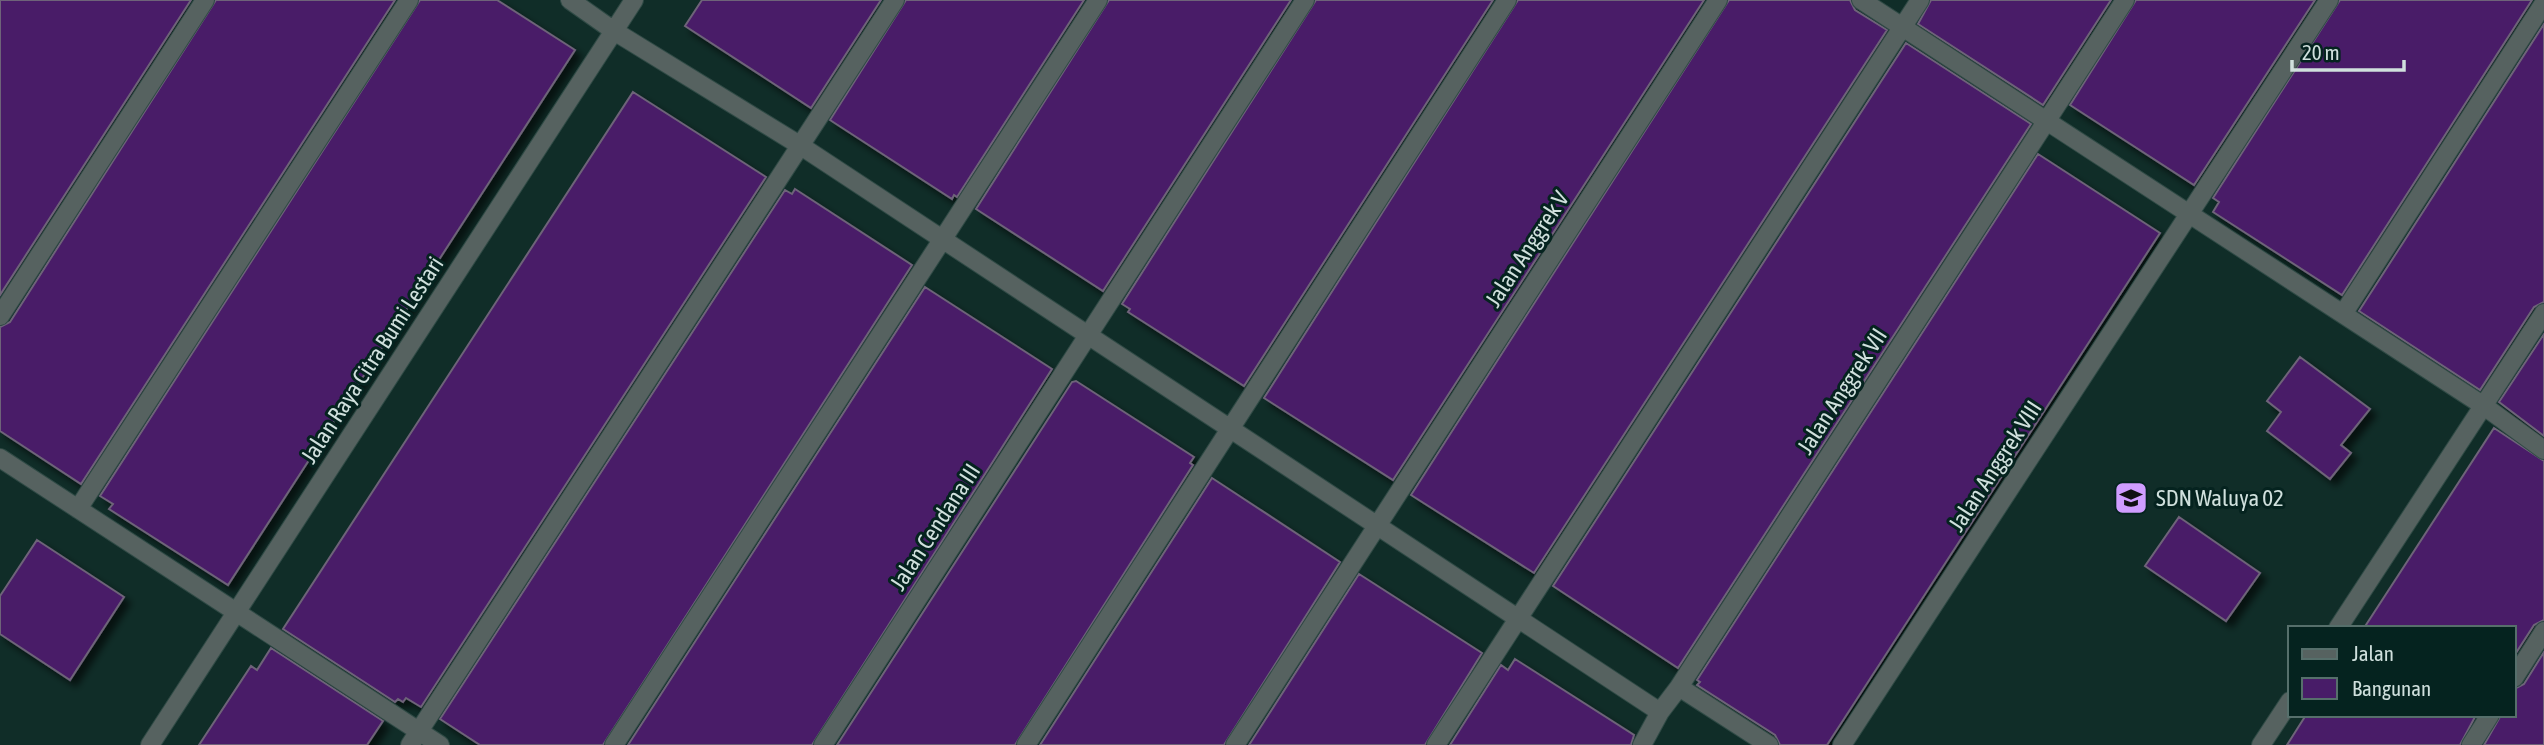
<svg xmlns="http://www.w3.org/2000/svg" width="2544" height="745" viewBox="0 0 2544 745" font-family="'Asap Condensed',sans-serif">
  <defs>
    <filter id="shadow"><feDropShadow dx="6" dy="6" stdDeviation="3.5" flood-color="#0009"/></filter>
  </defs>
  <rect width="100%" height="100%" fill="#102d28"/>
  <path fill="#481c68" stroke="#6e6379" stroke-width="2" filter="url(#shadow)" d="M0,0H191L0,295Z
    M216,0H395L81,484L0,431V327L10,322Z
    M420,0H497L575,50L228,585L109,509L113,504L100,496Z
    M702,0H881L811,108L685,26Z
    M906,0H1084L957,197L954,195L952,199L830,120Z
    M1109,0H1291L1103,291L976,209Z
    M1316,0H1493L1244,386L1128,312L1130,309L1122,304Z
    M1518,0H1704L1393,480L1264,398Z
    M1729,0H1850L1855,10L1887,30L1534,573L1411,495Z
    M1931,0H2111L2043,105L1918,24Z
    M2136,0H2315L2194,185L2070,105Z
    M2340,0H2532L2342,295L2213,212L2219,202L2213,198Z
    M2544,24V302L2534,307L2480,390L2359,311Z
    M1906,43L2031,124L1678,668L1553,586Z
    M633,92L766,177L421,707L406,698L403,702L398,699L395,702L283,629Z
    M2038,154L2160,233L1827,745H1780L1775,735L1697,685L1700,682L1697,680Z
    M795,189L912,265L603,745H480L440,719L785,190L792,194Z
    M925,287L1052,369L812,745H628Z
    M2544,334V436L2499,402Z
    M2300,357L2370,409L2341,445L2351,453L2330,479L2267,431L2281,412L2267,401Z
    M1076,381L1194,457L1190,463L1193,465L1015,745H837L1072,382Z
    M2494,428L2544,461V620L2534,625L2514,656V628H2364Z
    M1212,478L1340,562L1224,745H1040Z
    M2179,517L2260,573L2226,621L2145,566Z
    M37,540L124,597L70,680L0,634V596Z
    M1359,574L1482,653L1425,745H1249Z
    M271,648L383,721L367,745H199L251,666L257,670Z
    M2544,652V745H2484L2501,715H2514V689L2524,684Z
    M1515,659L1634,735L1631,745H1450L1501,665L1508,670Z
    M2306,715H2476L2460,745H2287Z"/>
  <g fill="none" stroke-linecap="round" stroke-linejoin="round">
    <defs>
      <path id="minor" d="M570,0L614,31L801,146L1660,712
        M1861,0L2484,406L2544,450
        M2343,314L2544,3
        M0,316L205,0
        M0,458L440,745
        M78,509L409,0
        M2338,628L2544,313
        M2514,678L2544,631
        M1679,687L1769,745
        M150,745L634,0
        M410,745L895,0
        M614,745L1098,0
        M823,745L1305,0
        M1026,745L1507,0
        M1235,745L1718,0
        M1436,745L1920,0
        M1642,745L1660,712L1679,687L2125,0
        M1842,745L2329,0
        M2261,745L2290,701
        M2471,745L2490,715"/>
    </defs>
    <use href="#minor" stroke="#2f4a45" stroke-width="20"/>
    <use href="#minor" stroke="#566260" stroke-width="18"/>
  </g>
  <defs>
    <symbol id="school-square" viewBox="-11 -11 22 22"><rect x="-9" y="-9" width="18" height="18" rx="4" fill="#d09dff" stroke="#05231f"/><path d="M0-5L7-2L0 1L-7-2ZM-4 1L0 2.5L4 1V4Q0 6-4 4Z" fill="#111"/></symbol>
  </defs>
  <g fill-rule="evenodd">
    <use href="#school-square" x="2112" y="479" width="38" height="38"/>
  </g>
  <g text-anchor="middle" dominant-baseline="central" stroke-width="6" stroke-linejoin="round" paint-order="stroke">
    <g font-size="23" fill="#d0e0dd" stroke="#05231f">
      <text transform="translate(1527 249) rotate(-57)">Jalan Anggrek V</text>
      <text transform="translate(372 360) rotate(-57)">Jalan Raya Citra Bumi Lestari</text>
      <text transform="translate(1842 391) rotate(-57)">Jalan Anggrek VII</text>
      <text transform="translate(1995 466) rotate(-57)">Jalan Anggrek VIII</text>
      <text transform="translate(935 527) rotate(-57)">Jalan Cendana III</text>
    </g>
    <g font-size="23" fill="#d0e0dd" stroke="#05231f" text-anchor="start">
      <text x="2156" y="498">SDN Waluya 02</text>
    </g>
  </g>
  <rect x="2288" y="626" width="228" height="91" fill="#05231f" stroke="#566f6b" stroke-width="2"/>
  <rect x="2302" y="649" width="35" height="10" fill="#566260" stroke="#566f6b" stroke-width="2"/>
  <text x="2352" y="661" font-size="21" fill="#d0e0dd">Jalan</text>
  <rect x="2302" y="678" width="35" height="21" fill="#481c68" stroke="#566f6b" stroke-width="2"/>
  <text x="2352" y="696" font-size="21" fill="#d0e0dd">Bangunan</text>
  <path d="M2292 60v10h112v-10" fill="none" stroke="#d0e0dd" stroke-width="3.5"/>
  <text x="2302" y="60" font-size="21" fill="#d0e0dd" stroke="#05231f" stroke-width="5" paint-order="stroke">20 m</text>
</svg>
